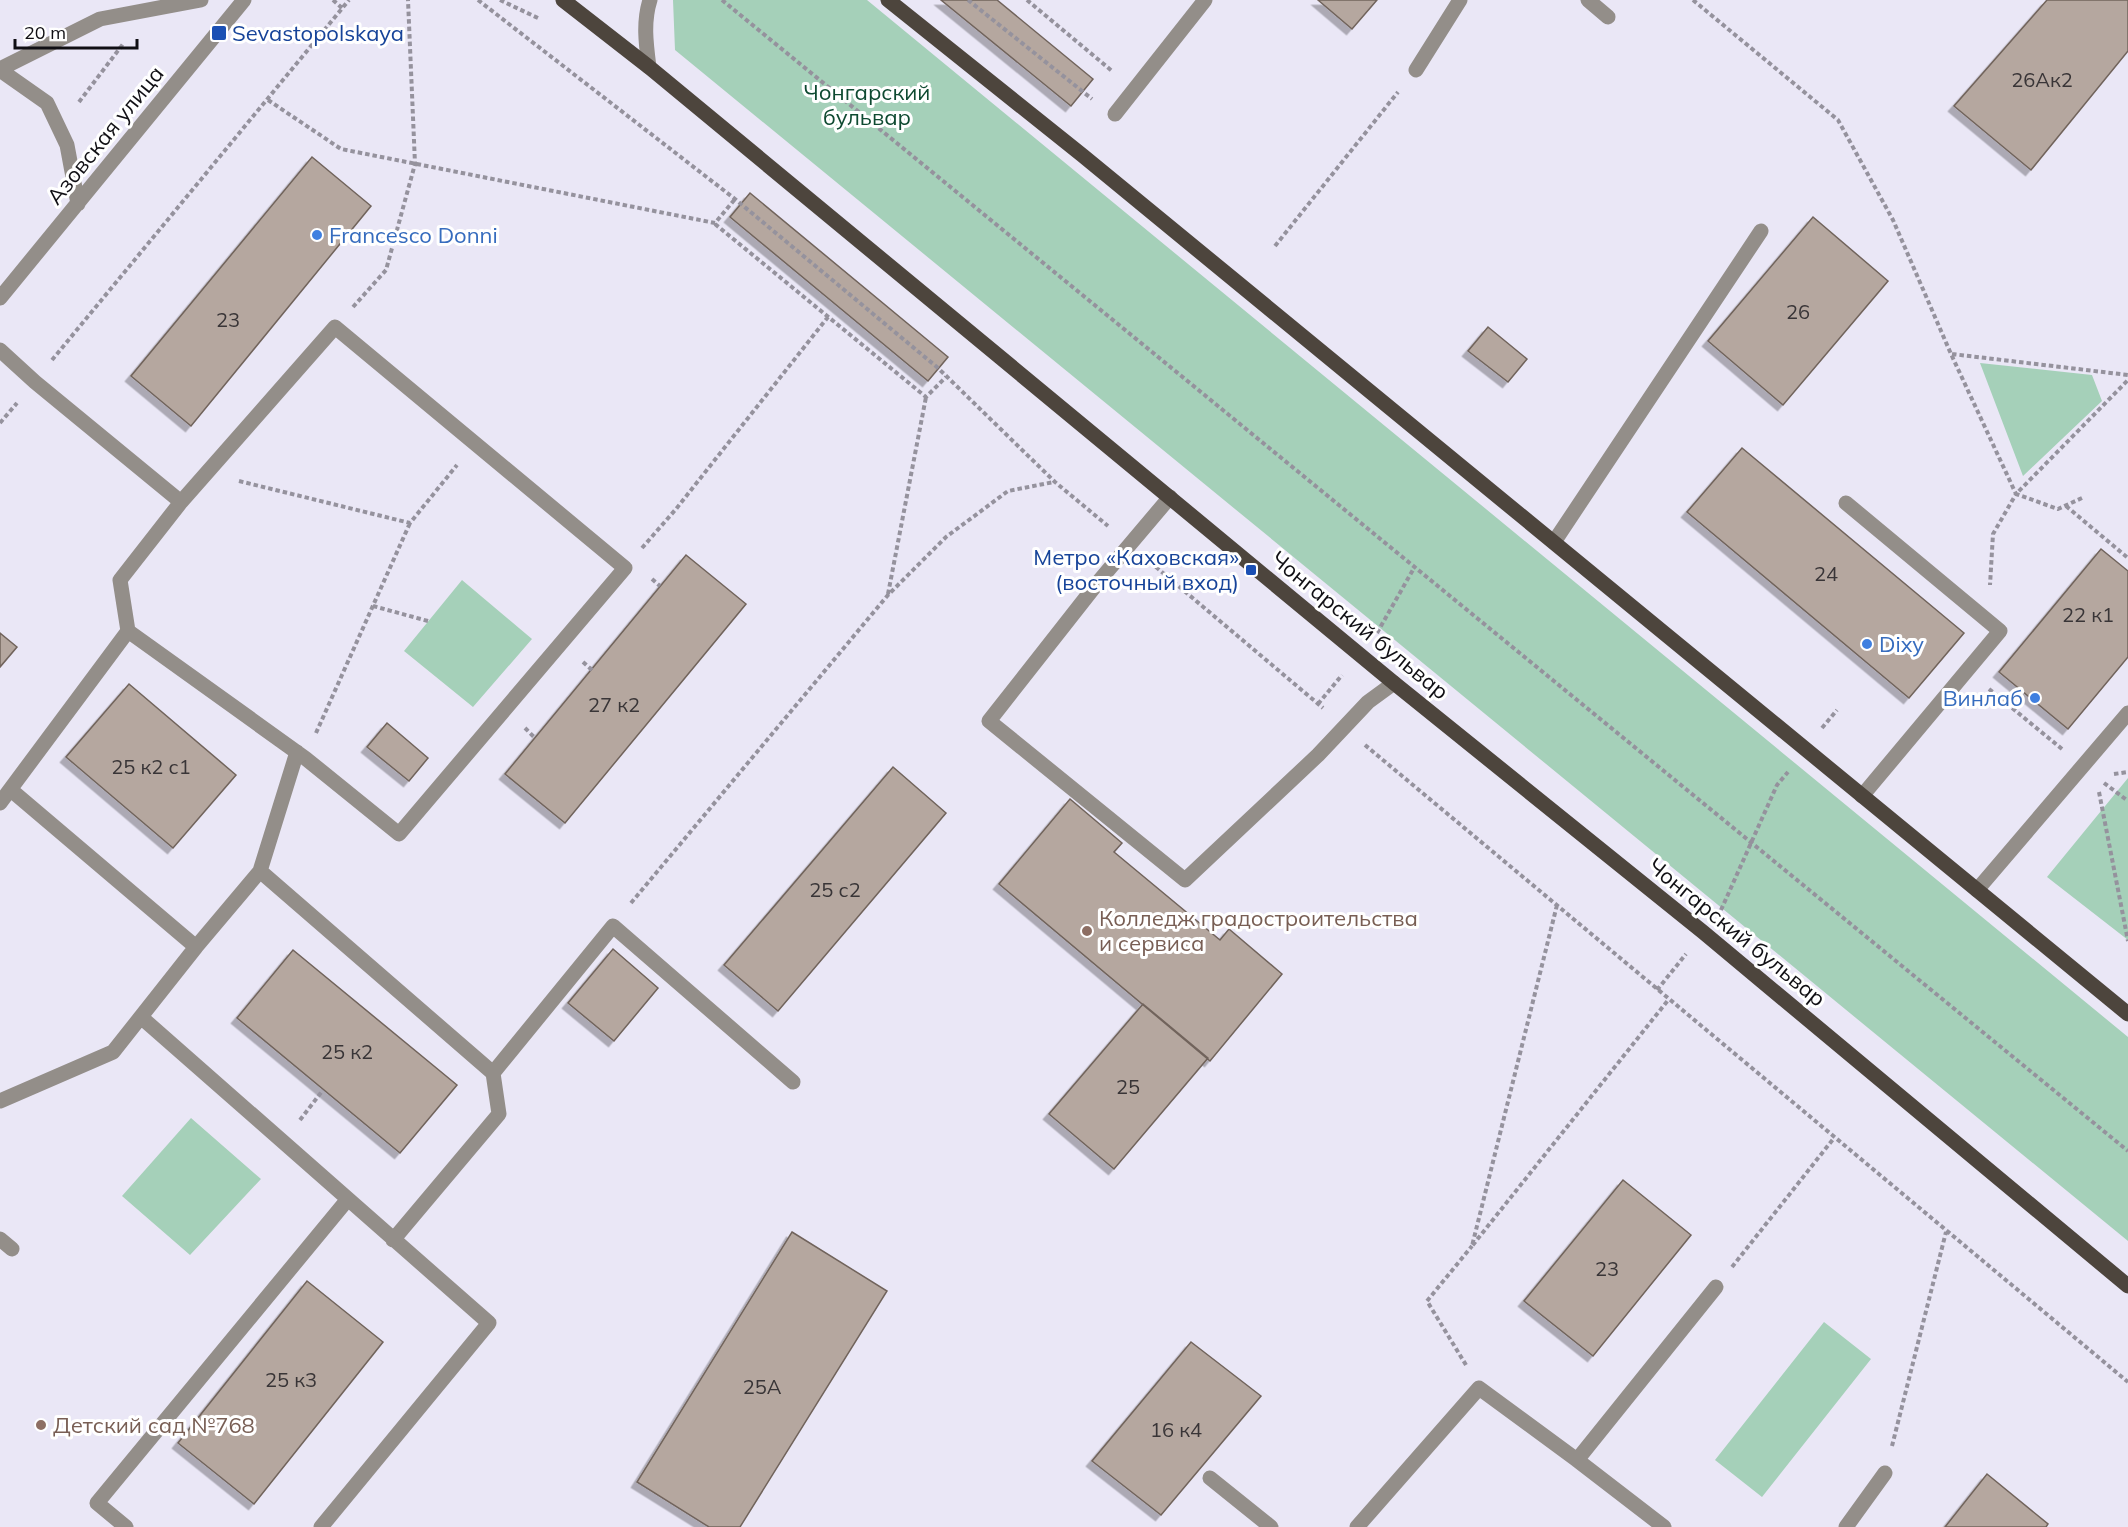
<svg xmlns="http://www.w3.org/2000/svg" width="2128" height="1527" viewBox="0 0 2128 1527" font-family="Mulish,sans-serif">
  <defs>
    <filter id="shadow"><feDropShadow dx="-5.5" dy="5.5" stdDeviation="0" flood-color="#0004"/></filter>
  </defs>
  <rect width="100%" height="100%" fill="#eae7f6"/>
  <path fill="#a5d0b9" d="M673,0H867L2128,1037V1241L675,50Z
    M1980,363L2092,375L2102,401L2023,476Z
    M462,580L532,639L473,707L404,651Z
    M2128,778V940L2047,877Z
    M191,1118L261,1179L190,1255L122,1196Z
    M1824,1322L1871,1359L1762,1497L1715,1460Z"/>
  <path fill="#b5a79f" stroke="#71645c" stroke-width="1.5" filter="url(#shadow)" d="M941,0H997L1093,79L1071,106Z
    M1318,0H1377L1352,29Z
    M2047,0H2128V51L2031,170L1954,106Z
    M312,157L371,206L191,426L131,376Z
    M750,193L948,357L928,381L730,217Z
    M1813,217L1888,281L1783,405L1708,341Z
    M1488,327L1527,359L1508,382L1468,351Z
    M1742,448L1964,633L1909,698L1687,512Z
    M2101,549L2128,571V657L2068,729L1999,672Z
    M686,555L746,604L565,823L505,774Z
    M0,633L17,647L0,667Z
    M129,684L236,775L173,848L66,757Z
    M387,723L428,758L409,781L367,747Z
    M893,767L946,813L778,1011L724,965Z
    M1070,799L1122,843L1114,852L1220,940L1229,929L1282,974L1210,1061L999,884Z
    M613,949L658,988L614,1041L568,1003Z
    M293,950L457,1085L400,1153L237,1018Z
    M1143,1004L1208,1058L1114,1169L1049,1114Z
    M1623,1180L1691,1235L1593,1356L1524,1301Z
    M792,1232L887,1291L740,1527H709L637,1482Z
    M307,1281L383,1342L254,1504L178,1443Z
    M1191,1342L1261,1396L1161,1515L1092,1461Z
    M1987,1474L2048,1524L2046,1527H1945Z"/>
  <g fill="none" stroke-linecap="round" stroke-linejoin="round">
    <path stroke="#95929d" stroke-width="4" stroke-dasharray="4.5 3" stroke-linecap="butt" d="M333,0L342,8
      M478,0L735,199L938,368L1055,482L1108,526
      M500,0L540,19
      M722,0L2128,1151
      M968,0L1092,99
      M1027,0L1112,71
      M1693,0L1838,120L1893,220L1951,354L2016,494L1993,534L1990,585
      M268,100L341,149L715,223L735,199
      M79,102L123,44
      M715,224L926,397L946,377
      M1275,246L1398,92
      M353,307L386,270L415,164L408,0
      M1952,354L2128,375
      M52,360L349,0
      M0,423L17,403
      M239,481L410,523L457,465
      M2082,498L2058,509L2016,494L2128,380
      M2066,506L2128,558
      M642,548L676,509L828,317
      M1150,562L1323,708
      M652,579L660,586
      M888,594L926,397
      M373,606L428,621
      M1377,633L1414,568
      M583,662L592,670
      M1989,689L2062,749
      M1318,704L1342,675
      M525,728L535,738
      M1822,728L1837,710
      M316,733L410,523
      M1365,745L2128,1382
      M2114,774L2128,772
      M2104,783L2128,801
      M2099,792L2128,941
      M631,903L888,595L946,537L1008,491L1054,482
      M1557,905L1472,1246L1669,999
      M1721,910L1777,785L1788,772
      M1657,990L1686,954
      M300,1120L323,1090
      M1732,1267L1834,1138
      M1466,1365L1427,1301L1472,1246
      M1892,1446L1946,1232"/>
    <path stroke="#938e89" stroke-width="15" d="M1588,0L1608,17
      M649,67C646,44 643,22 650,0
      M0,69L100,19L201,0
      M0,70L47,103L67,145L78,204
      M1416,70L1460,0
      M1115,114L1205,0
      M0,298L244,0
      M0,350L35,382L181,502
      M1170,497L1099,581L989,721L1185,880L1318,755L1368,702L1394,683
      M1846,503L2000,631L1862,796
      M1554,542L1761,231
      M0,803L128,631L120,580L181,502L335,327L625,568L399,834L305,758L128,631
      M260,871L297,752
      M1977,890L2128,713
      M196,947L260,871L493,1073L499,1114L393,1240
      M141,1017L489,1323L321,1527
      M493,1073L613,926L793,1082
      M0,1101L113,1052L196,947L11,790
      M0,1239L12,1249
      M1210,1478L1271,1527
      M126,1527L97,1503L348,1199
      M1357,1527L1479,1388L1577,1460
      M1664,1527L1577,1460L1716,1287
      M1846,1527L1885,1473"/>
    <path stroke="#4d453d" stroke-width="15" d="M563,0L649,67L1394,683L1703,932L2128,1286
      M888,0L1082,155L2128,1014"/>
  </g>
  <g fill="#1a4fb4" stroke="#fff" stroke-width="2">
    <rect x="211" y="25" width="16" height="16" rx="3"/>
    <rect x="1245" y="564" width="12" height="12" rx="3"/>
  </g>
  <g fill="#3f7fe0" stroke="#fff" stroke-width="2">
    <circle cx="317" cy="235" r="6"/>
    <circle cx="1867" cy="644" r="6"/>
    <circle cx="2035" cy="698" r="6"/>
  </g>
  <g fill="#8d6e63" stroke="#fff" stroke-width="2">
    <circle cx="1087" cy="931" r="6"/>
    <circle cx="41" cy="1425" r="6"/>
  </g>
  <g text-anchor="middle" dominant-baseline="central" stroke-width="6" stroke-linejoin="round" paint-order="stroke">
    <g font-size="20" fill="#393537">
      <text x="2042" y="79">26Ак2</text>
      <text x="1798" y="311">26</text>
      <text x="228" y="319">23</text>
      <text x="1826" y="573">24</text>
      <text x="2088" y="614">22 к1</text>
      <text x="614" y="704">27 к2</text>
      <text x="151" y="766">25 к2 с1</text>
      <text x="835" y="889">25 с2</text>
      <text x="347" y="1051">25 к2</text>
      <text x="1128" y="1086">25</text>
      <text x="1607" y="1268">23</text>
      <text x="291" y="1379">25 к3</text>
      <text x="762" y="1386">25А</text>
      <text x="1176" y="1429">16 к4</text>
    </g>
    <g font-size="22" fill="#164399" stroke="#fff" text-anchor="start">
      <text x="232" y="33">Sevastopolskaya</text>
      <text x="1239" y="557" text-anchor="end">Метро «Каховская»<tspan x="1239" dy="25">(восточный вход)</tspan></text>
    </g>
    <g font-size="22" fill="#0e4a31" stroke="#fff">
      <text x="867" y="92">Чонгарский<tspan x="867" dy="25">бульвар</tspan></text>
    </g>
    <g font-size="22" fill="#100f14" stroke="#fff">
      <text transform="translate(105 135) rotate(-51)">Азовская улица</text>
      <text transform="translate(1360 625) rotate(39)">Чонгарский бульвар</text>
      <text transform="translate(1737 932) rotate(39)">Чонгарский бульвар</text>
    </g>
    <g font-size="22" fill="#366cbe" stroke="#fff" text-anchor="start">
      <text x="329" y="235">Francesco Donni</text>
      <text x="1879" y="644">Dixy</text>
      <text x="2023" y="698" text-anchor="end">Винлаб</text>
    </g>
    <g font-size="22" fill="#785e54" stroke="#fff" text-anchor="start">
      <text x="1099" y="918">Колледж градостроительства<tspan x="1099" dy="25">и сервиса</tspan></text>
      <text x="53" y="1425">Детский сад №768</text>
    </g>
  </g>
  <path d="M15 39v9h122v-9" fill="none" stroke="#100f14" stroke-width="3"/>
  <text x="24" y="39" font-size="18" fill="#100f14" stroke="#ffffff" stroke-width="4.5" paint-order="stroke">20 m</text>
</svg>
